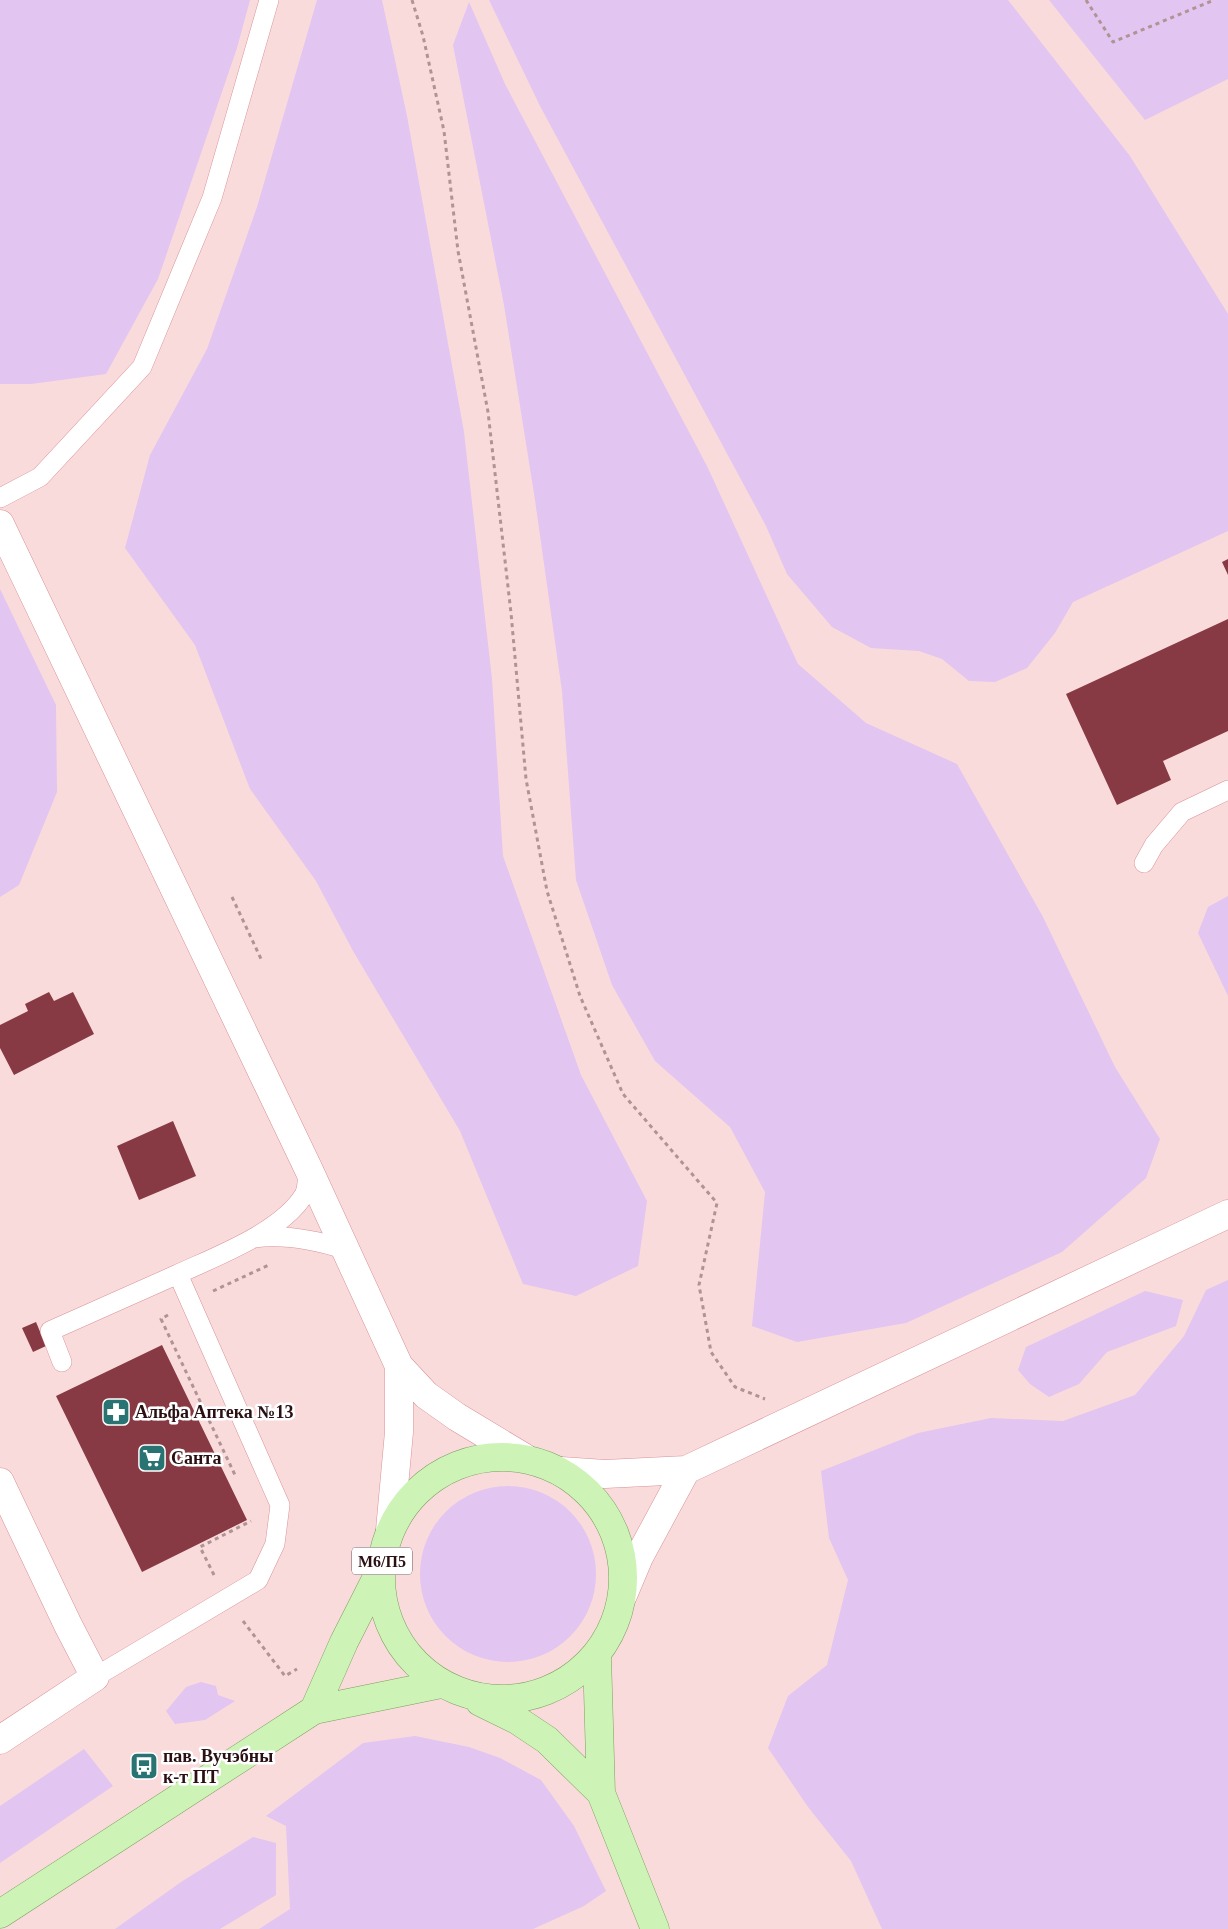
<svg xmlns="http://www.w3.org/2000/svg" width="1228" height="1929" viewBox="0 0 1228 1929" font-family="Georgia,serif">
  <rect width="100%" height="100%" fill="#fadbdc"/>
  <path fill="#e2c5f0" d="M0,0H250L237,48L158,279L106,374L31,384H0Z
    M317,0H382L407,116L464,432L492,679L503,856L581,1075L647,1201L638,1266L576,1296L523,1284L460,1131L353,951L316,881L250,789L195,645L125,548L150,455L207,349L257,207Z
    M489,0H1008L1130,156L1228,314V531L1073,602L1055,633L1027,668L995,682L969,681L942,659L919,651L871,648L832,627L787,574L766,526L540,106Z
    M1049,0H1228V79L1145,120Z
    M469,2L505,84L707,466L798,664L866,723L957,764L1043,917L1115,1067L1160,1139L1146,1178L1062,1252L906,1323L797,1342L752,1326L765,1192L730,1127L655,1061L612,985L576,880L562,691L535,500L504,305L453,45Z
    M0,589L56,705L57,792L19,885L0,897Z
    M1228,896V996L1198,933L1208,907Z
    M1228,1280V1929H882L851,1861L808,1807L768,1748L788,1696L827,1665L848,1580L829,1538L821,1471L918,1433L991,1418L1063,1421L1135,1395L1184,1336L1206,1290Z
    M1145,1291L1183,1300L1176,1326L1107,1352L1079,1384L1049,1397L1030,1384L1018,1370L1026,1347Z
    M420 1574a88 88 0 1 1 176 0a88 88 0 1 1-176 0Z
    M201,1682L216,1686L218,1695L235,1701L205,1720L175,1724L166,1711L186,1687Z
    M415,1736L469,1747L500,1758L541,1780L574,1826L606,1891L584,1906L533,1929H259L290,1909L286,1826L266,1816L363,1743Z
    M84,1749L113,1786L0,1863V1806Z
    M253,1837L276,1843V1895L220,1929H115L181,1882Z"/>
  <path fill="#873a43" d="M1228,559V575L1222,562Z
    M1228,619V731L1163,761L1171,780L1117,805L1066,694Z
    M49,992L54,1001L73,992L94,1034L14,1075L0,1048V1025L28,1011L25,1004Z
    M173,1121L196,1176L139,1200L117,1146Z
    M36,1322L46,1346L33,1352L22,1328Z
    M162,1345L247,1520L142,1572L56,1396Z"/>
  <g fill="none" stroke-linecap="round" stroke-linejoin="round">
    <defs>
      <path id="service" d="M0,498L40,477L142,367L212,198L269,0
        M1144,863L1154,845L1182,812L1228,790
        M254,1238C286,1234 316,1240 346,1250
        M62,1362L50,1331L178,1274
        M95,1677L258,1580L275,1544L280,1505L178,1274C217,1256 281,1232 304,1195C308,1188 307,1176 308,1168"/>
      <path id="minor" d="M0,1482L68,1625L95,1677L0,1740"/>
      <path id="tertiary" d="M561,1471L605,1474L686,1470L1228,1214
        M623,1595L639,1557L686,1470"/>
      <path id="secondary" d="M0,524L308,1168L399,1366L426,1395L457,1417L525,1458
        M390,1530L399,1432V1366"/>
      <path id="primary" d="M381 1578a121 121 0 1 1 242 0a121 121 0 1 1-242 0Z
        M597,1656L601,1793L655,1929
        M480,1702L517,1720L547,1740L601,1793
        M314,1710L344,1642L380,1571
        M0,1914L314,1710L441,1684"/>
    </defs>
    <use href="#service" stroke="#d89296" stroke-width="20"/>
    <use href="#minor" stroke="#d89296" stroke-width="29"/>
    <use href="#tertiary" stroke="#d89296" stroke-width="29"/>
    <use href="#secondary" stroke="#d89296" stroke-width="29"/>
    <use href="#primary" stroke="#7e9e5e" stroke-width="29"/>
    <path stroke="#b09394" stroke-width="3" stroke-dasharray="4 4" stroke-linecap="butt" d="M412,0L423,36L444,131L458,251L488,412L511,613L526,779L547,891L580,996L623,1094L717,1203L699,1285L711,1352L735,1387L765,1399
      M1086,0L1113,42L1214,0
      M232,897L262,961
      M213,1291L271,1264
      M168,1315L161,1319L235,1475
      M214,1575L200,1547L251,1521
      M243,1621L285,1676L297,1669"/>
    <use href="#service" stroke="#fff" stroke-width="19"/>
    <use href="#minor" stroke="#fff" stroke-width="28"/>
    <use href="#tertiary" stroke="#fff" stroke-width="28"/>
    <use href="#secondary" stroke="#fff" stroke-width="28"/>
    <use href="#primary" stroke="#cdf3b7" stroke-width="28"/>
  </g>
  <defs>
    <symbol id="pharmacy-square" viewBox="-11 -11 22 22"><rect x="-9" y="-9" width="18" height="18" rx="4" fill="#297473" stroke="#fff"/><path d="M-2-6h4v4h4v4h-4v4h-4v-4h-4v-4h4Z" fill="#fff"/></symbol>
    <symbol id="supermarket-square" viewBox="-11 -11 22 22"><rect x="-9" y="-9" width="18" height="18" rx="4" fill="#297473" stroke="#fff"/><path d="M-6-5.5h2.5l.6 2H6L4.5 2H-2.5L-4.4-4H-6ZM-1.5 3.2a1.3 1.3 0 1 0 .1 0ZM3 3.2a1.3 1.3 0 1 0 .1 0Z" fill="#fff"/></symbol>
    <symbol id="bus-square" viewBox="-11 -11 22 22"><rect x="-9" y="-9" width="18" height="18" rx="4" fill="#297473" stroke="#fff"/><path d="M-5-6H5V4H4V6H2V4H-2V6H-4V4H-5ZM-3.5-4V0h7V-4ZM-3.5 1.2v1.5H-2V1.2ZM2 1.2v1.5H3.5V1.2Z" fill="#fff"/></symbol>
  </defs>
  <g fill-rule="evenodd">
    <use href="#pharmacy-square" x="100" y="1396" width="32" height="32"/>
    <use href="#supermarket-square" x="136" y="1442" width="32" height="32"/>
    <use href="#bus-square" x="128" y="1750" width="32" height="32"/>
  </g>
  <g text-anchor="middle" dominant-baseline="central" stroke-width="5" stroke-linejoin="round" paint-order="stroke">
    <rect fill="#fff" stroke="#6a585a" stroke-width="1" x="352" y="1547.5" width="60" height="27" rx="4"/>
    <g font-size="16" font-weight="bold" fill="#2a1013">
      <text x="382" y="1561">М6/П5</text>
    </g>
    <g font-size="18" font-weight="bold" fill="#2a1013" stroke="#fff" text-anchor="start">
      <text x="135" y="1412">Альфа Аптека №13</text>
      <text x="171" y="1458">Санта</text>
      <text x="163" y="1756">пав. Вучэбны<tspan x="163" dy="21">к-т ПТ</tspan></text>
    </g>
  </g>
</svg>
